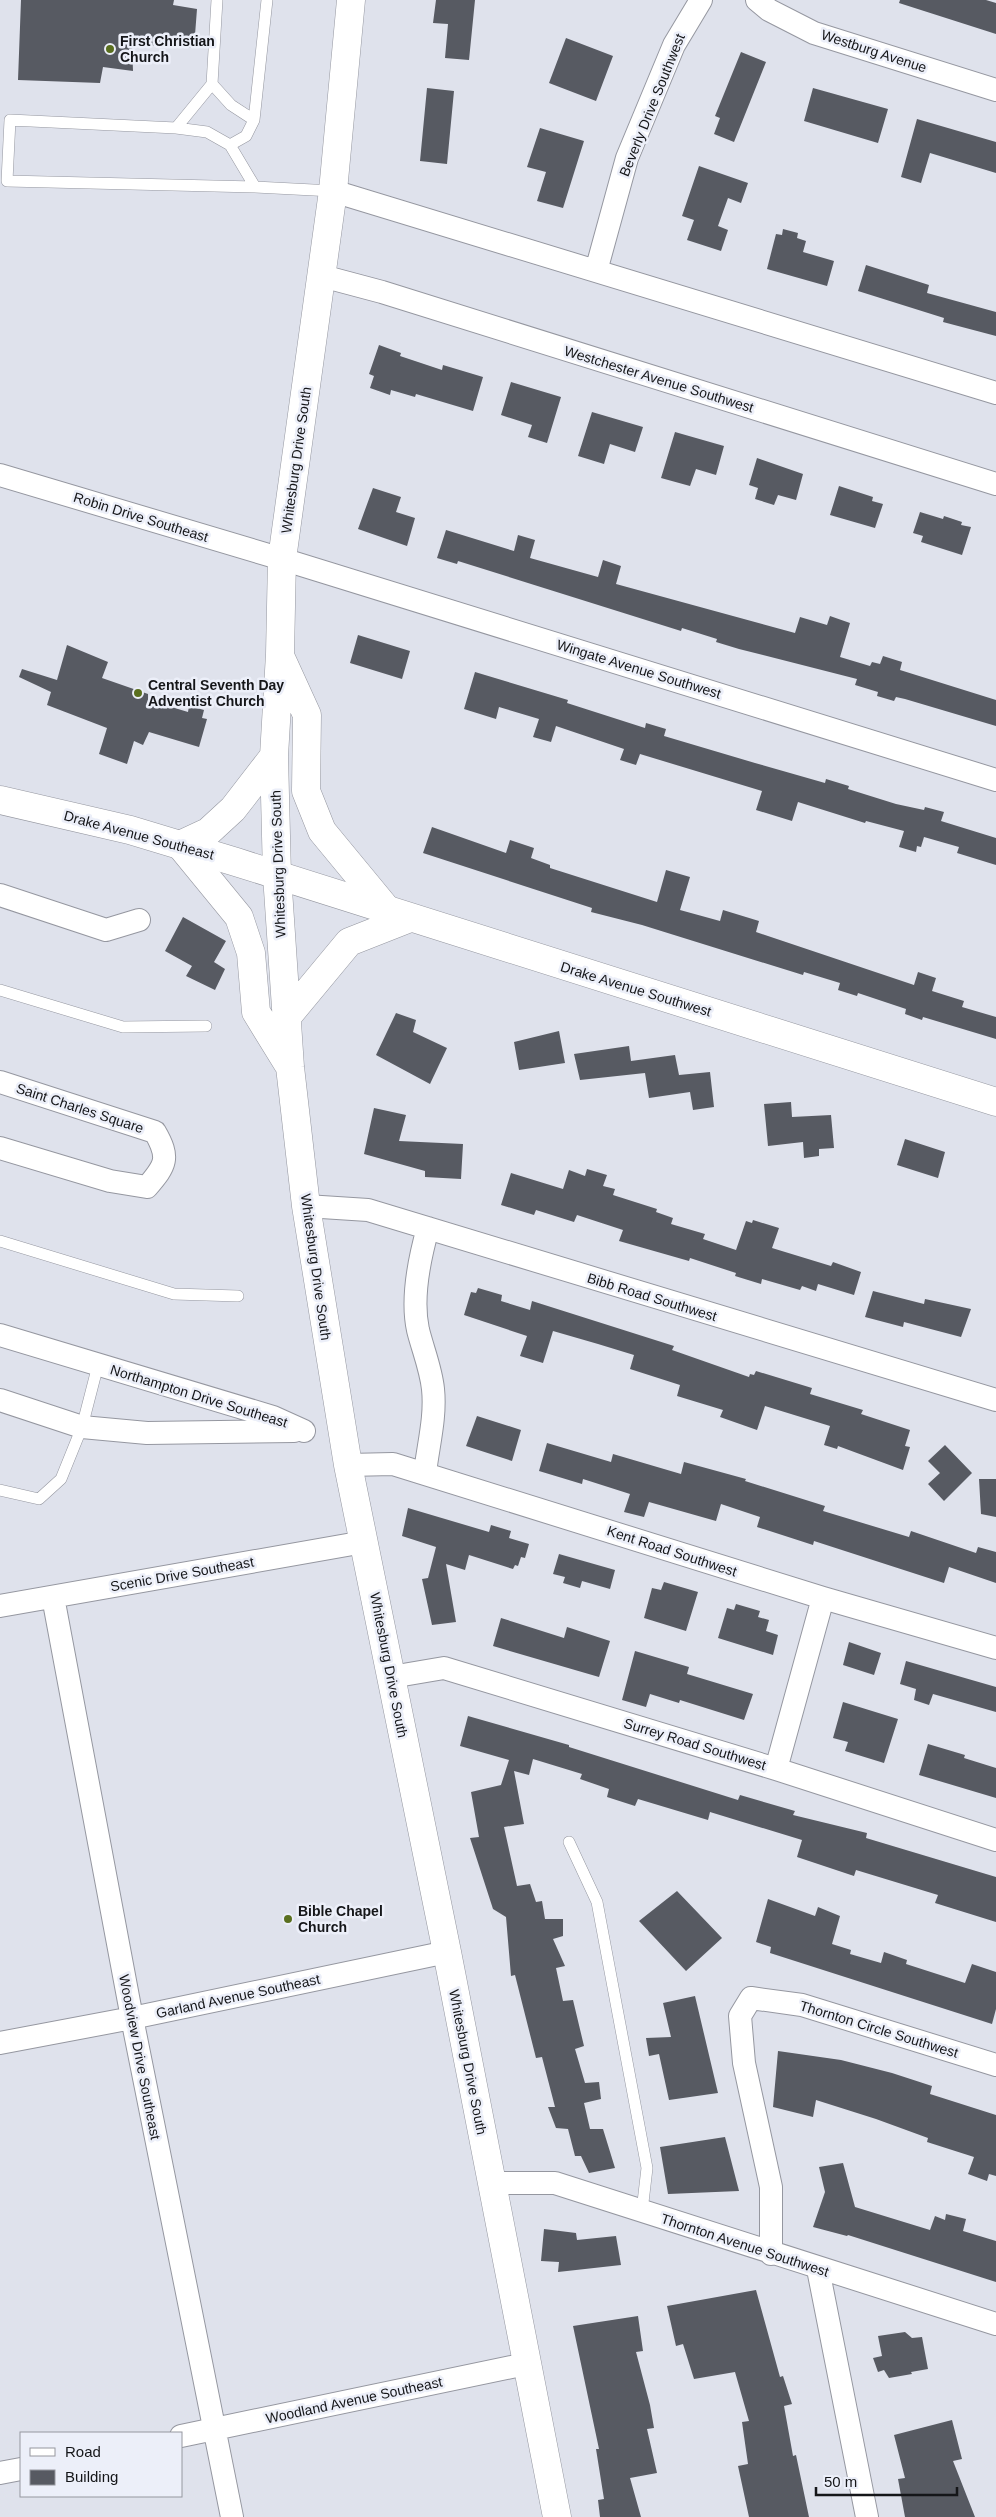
<svg xmlns="http://www.w3.org/2000/svg" width="996" height="2517" viewBox="0 0 996 2517" font-family="Helvetica,sans-serif">
  <rect width="100%" height="100%" fill="#dfe2ec"/>
  <path fill="#575a62" d="M21,0H174L173,5L197,9L194,48L132,44L133,71L103,67L100,83L18,80Z
    M436,0H475L469,60L445,58L448,24L433,23Z
    M900,0H986L996,3V34L899,3Z
    M566,38L613,56L596,101L549,83Z
    M741,52L766,62L734,142L714,134L720,118L715,116Z
    M427,88L454,91L447,164L420,161Z
    M813,88L888,109L878,143L804,121Z
    M917,119L996,142V173L930,153L921,183L901,177Z
    M540,128L584,141L563,208L537,201L546,172L527,167Z
    M699,166L748,183L741,203L728,198L718,226L728,230L721,251L687,240L694,220L682,216Z
    M783,229L798,233L797,238L806,241L803,252L834,261L827,286L767,269L776,234L782,235Z
    M866,265L929,285L927,293L996,312V336L943,322L944,318L858,291Z
    M379,345L401,353L400,356L442,370L443,365L483,377L473,411L416,394L415,397L391,390L390,395L370,388L374,376L369,374Z
    M511,382L561,397L547,443L528,437L532,425L501,415Z
    M592,412L643,427L635,452L610,444L604,464L578,456Z
    M675,432L724,446L716,475L696,469L690,486L661,478Z
    M757,458L803,474L796,500L778,495L774,505L755,499L758,488L749,485Z
    M839,486L873,497L872,501L883,504L875,528L830,515Z
    M373,488L401,497L396,512L415,518L407,546L358,529Z
    M920,512L943,519L944,516L962,522L961,525L971,527L962,555L921,542L923,536L913,533Z
    M446,530L514,551L518,535L535,540L530,558L598,577L603,560L621,566L616,584L795,633L800,617L827,625L830,616L850,623L840,657L870,666L872,662L880,664L883,656L902,662L900,670L996,700V726L905,699L896,697L894,701L877,696L878,692L855,685L857,679L739,649L716,642L717,639L682,628L681,631L458,561L457,564L437,558Z
    M358,635L410,651L402,679L350,663Z
    M67,645L108,662L102,678L148,694V700L188,712L189,706L204,710L202,718L207,719L199,747L149,732L143,745L134,741L127,764L99,754L107,728L47,705L51,692L19,677L22,669L57,680Z
    M475,672L568,700L567,703L645,728L646,723L666,729L664,736L755,763L825,783L826,779L849,786L848,789L896,804L924,810L925,807L944,812L941,821L996,838V865L957,853L959,847L924,837L921,847L917,846L916,852L899,847L904,831L866,821L865,823L798,802L792,821L756,810L762,791L640,754L636,765L620,760L624,749L556,726L551,742L533,737L539,719L499,707L496,719L464,709Z
    M432,827L506,853L510,840L534,848L531,858L550,865V868L657,902L666,870L690,877L680,910L720,921L723,910L759,921L756,932L914,985L918,972L936,978L932,991L964,1001L962,1007L996,1017V1039L923,1017L922,1020L905,1014L906,1009L858,993L857,996L838,990L840,983L804,972L803,975L642,925L591,912L592,908L423,853Z
    M183,917L226,941L214,962L225,969L215,990L186,976L192,966L165,951Z
    M396,1013L416,1020L413,1032L447,1048L430,1084L376,1055Z
    M559,1031L565,1063L519,1070L514,1042Z
    M629,1046L631,1061L675,1055L679,1075L710,1072L714,1107L693,1110L690,1092L649,1098L645,1073L580,1080L574,1054Z
    M791,1102L792,1117L831,1115L834,1148L819,1149V1156L804,1158L803,1142L768,1146L764,1104Z
    M374,1108L406,1115L399,1141L463,1144L461,1179L425,1177V1171L364,1154Z
    M905,1139L945,1152L938,1178L897,1165Z
    M587,1169L607,1175L603,1186L615,1189L613,1195L657,1209L656,1212L673,1218L671,1224L705,1234L703,1239L736,1250L746,1221L752,1223L753,1220L779,1228L772,1248L831,1266L833,1262L861,1272L854,1295L818,1284L816,1291L802,1286L800,1290L762,1279L761,1284L735,1276L736,1273L690,1258L689,1261L619,1241L623,1230L577,1215L574,1222L536,1210L534,1215L501,1205L511,1173L563,1189L569,1170L585,1176Z
    M478,1288L502,1295L501,1301L530,1310L532,1301L674,1346L672,1350L749,1377L750,1374L754,1375L756,1371L812,1388L810,1394L863,1410L861,1414L910,1430L905,1446L910,1447L903,1470L838,1446L837,1449L824,1445L830,1426L765,1406L757,1430L720,1417L723,1410L677,1396L680,1385L630,1369L634,1355L598,1344L553,1331L543,1363L520,1356L527,1336L464,1315L471,1292L476,1293Z
    M873,1291L924,1304L925,1299L971,1309L961,1337L904,1322L903,1327L865,1317Z
    M477,1416L521,1430L512,1461L466,1446Z
    M547,1443L611,1462L613,1454L681,1474L684,1462L746,1479L745,1481L825,1506L823,1511L909,1537L911,1531L976,1553L978,1547L996,1552V1583L949,1567L944,1583L814,1541L813,1545L757,1527L760,1517L721,1504L716,1521L649,1502L644,1517L624,1512L630,1494L583,1479L582,1484L539,1471Z
    M945,1445L972,1473L944,1501L928,1484L940,1473L928,1461Z
    M979,1479H996V1517L981,1514Z
    M408,1508L489,1532L491,1525L511,1531L509,1538L529,1544L525,1558L521,1557L518,1566L515,1565L513,1569L469,1555L465,1570L446,1564L456,1622L432,1625L422,1579L428,1578L436,1547L402,1536Z
    M559,1554L615,1570L610,1589L582,1581L580,1588L563,1583L565,1577L553,1574Z
    M664,1582L698,1592L686,1631L644,1618L652,1588L661,1590Z
    M736,1604L760,1611L758,1617L769,1620L766,1631L778,1635L773,1655L718,1638L727,1608L734,1610Z
    M501,1618L564,1638L567,1627L610,1641L599,1677L493,1646Z
    M849,1642L881,1653L874,1675L843,1665Z
    M635,1651L689,1667L687,1674L753,1694L744,1720L680,1700L679,1703L650,1694L646,1707L622,1700Z
    M906,1661L996,1687V1712L933,1694L929,1705L914,1700L916,1689L900,1684Z
    M843,1702L898,1719L884,1763L845,1751L848,1742L833,1738Z
    M468,1716L569,1745V1747L738,1800L740,1795L795,1811L793,1815L867,1833L866,1838L996,1877V1922L935,1903L938,1895L856,1870L854,1876L797,1857L802,1840L710,1812L708,1820L638,1799L635,1806L607,1797L609,1789L580,1779L582,1774L533,1759L529,1775L514,1771L524,1824L504,1827L517,1886L530,1884L536,1902L542,1901L545,1919H563V1936L553,1939L565,1966L556,1968L563,2001L573,2000L584,2046L575,2049L585,2083L599,2082L601,2099L584,2103L590,2129H603L615,2168L589,2173L581,2156H575L568,2129L556,2128L548,2107H555L542,2057L536,2058L515,1975L511,1976L506,1917L493,1909L470,1838L479,1837L471,1792L501,1785L509,1760L460,1746Z
    M928,1744L965,1755L964,1758L996,1768V1798L919,1775Z
    M677,1891L722,1938L686,1971L639,1921Z
    M768,1899L815,1916L818,1907L840,1916L832,1944L851,1950L850,1954L881,1963L884,1952L907,1960L906,1964L965,1983L972,1964L996,1972V2009L992,2024L770,1953L771,1947L756,1942Z
    M695,1996L718,2093L669,2100L659,2054L649,2056L646,2038L671,2037L663,2003Z
    M778,2051L841,2060L892,2073L932,2086L930,2094L996,2115V2176L989,2174L987,2181L968,2174L974,2157L927,2142L928,2138L876,2119L816,2100L813,2117L773,2107Z
    M725,2137L739,2191L668,2194L660,2147Z
    M843,2163L855,2207L930,2230L935,2216L945,2220L946,2214L966,2219L963,2231L996,2241V2282L848,2235L847,2236L813,2227L825,2192L819,2167Z
    M544,2229L576,2233L577,2240L616,2236L621,2265L558,2272L559,2262L541,2261Z
    M756,2290L780,2377L783,2376L792,2404L784,2406L793,2456L796,2455L809,2517H749L738,2466L748,2464L742,2422L749,2421L735,2372L694,2379L683,2344L676,2346L667,2306Z
    M638,2316L643,2351L636,2352L650,2405L654,2428L647,2429L657,2473L630,2478L641,2517H600L598,2500L604,2499L596,2449H599L573,2326Z
    M905,2332L912,2338L922,2337L928,2369L911,2372L912,2374L889,2378L884,2370L878,2372L873,2358L882,2356L878,2336Z
    M952,2420L962,2459L953,2461L975,2517H905L898,2479L905,2478L894,2435Z"/>
  <g fill="none" stroke-linecap="round" stroke-linejoin="round">
    <defs>
      <path id="service" d="M212,84L231,105L254,120
        M10,120L176,128L207,132L230,145L255,187L7,181Z
        M176,128L212,84L217,0
        M230,145L246,136L254,120L267,0
        M255,187L333,191
        M0,990L123,1027L206,1026
        M0,1241L174,1294L238,1296
        M0,1490L39,1499L61,1479L82,1427L98,1365
        M569,1842L597,1902L647,2168L642,2211"/>
      <path id="minor" d="M757,0L769,10L814,33L996,90
        M333,191L996,393
        M596,271L627,158L674,45L701,0
        M322,276L382,292L996,484
        M0,475L282,559L996,780
        M0,895L106,930L139,920
        M0,1082L155,1132C170,1158 166,1165 147,1187L110,1181L0,1148
        M306,1206L368,1210L996,1400
        M0,1335L273,1417L304,1431
        M0,1400L82,1427L147,1433L294,1431
        M348,1465L393,1464L823,1598L996,1648
        M425,1473C428,1446 436,1417 433,1389C431,1369 423,1350 418,1330C411,1298 419,1260 428,1228
        M53,1597L132,2018L232,2517
        M0,1606L364,1542
        M391,1677L444,1668L776,1769L996,1840
        M776,1769L823,1598
        M0,2043L132,2018L447,1952
        M491,2183H555L996,2324
        M771,2254V2187L744,2063L740,2016L751,1998L802,2005L996,2065
        M818,2269L867,2517
        M181,2436L526,2364
        M0,2473L21,2469"/>
      <path id="tertiary" d="M0,800L130,830L236,862L996,1102"/>
      <path id="secondary" d="M351,0L333,191L282,559L280,654L274,756L277,875L290,1067L306,1206L348,1465L447,1952L557,2517
        M281,658L307,715L306,791L322,831L388,911
        M274,756L233,809L208,832L180,845L239,917L251,953L256,1012L288,1064
        M286,1018L349,942L410,918"/>
    </defs>
    <use href="#service" stroke="#9597a0" stroke-width="12"/>
    <use href="#minor" stroke="#9597a0" stroke-width="24"/>
    <use href="#tertiary" stroke="#9597a0" stroke-width="29"/>
    <use href="#secondary" stroke="#9597a0" stroke-width="29"/>
    <use href="#service" stroke="#fff" stroke-width="11"/>
    <use href="#minor" stroke="#fff" stroke-width="22"/>
    <use href="#tertiary" stroke="#fff" stroke-width="28"/>
    <use href="#secondary" stroke="#fff" stroke-width="28"/>
  </g>
  <g fill="#5a6f1f" stroke="#eceff9" stroke-width="2">
    <circle cx="110" cy="49" r="5"/>
    <circle cx="138" cy="693" r="5"/>
    <circle cx="288" cy="1919" r="5"/>
  </g>
  <g text-anchor="middle" dominant-baseline="central" stroke-width="5" stroke-linejoin="round" paint-order="stroke">
    <g font-size="14" font-weight="bold" fill="#151619" stroke="#eceff9" text-anchor="start">
      <text x="120" y="41">First Christian<tspan x="120" dy="16">Church</tspan></text>
      <text x="148" y="685">Central Seventh Day<tspan x="148" dy="16">Adventist Church</tspan></text>
      <text x="298" y="1911">Bible Chapel<tspan x="298" dy="16">Church</tspan></text>
    </g>
    <g font-size="14" fill="#151619" stroke="#eceff9">
      <text transform="translate(874 51) rotate(18)">Westburg Avenue</text>
      <text transform="translate(652 105) rotate(-68)">Beverly Drive Southwest</text>
      <text transform="translate(659 379) rotate(17)">Westchester Avenue Southwest</text>
      <text transform="translate(296 460) rotate(-82)">Whitesburg Drive South</text>
      <text transform="translate(141 517) rotate(17)">Robin Drive Southeast</text>
      <text transform="translate(639 669) rotate(17)">Wingate Avenue Southwest</text>
      <text transform="translate(139 835) rotate(15)">Drake Avenue Southeast</text>
      <text transform="translate(278 864) rotate(-92)">Whitesburg Drive South</text>
      <text transform="translate(636 989) rotate(17)">Drake Avenue Southwest</text>
      <text transform="translate(80 1108) rotate(18)">Saint Charles Square</text>
      <text transform="translate(316 1267) rotate(82)">Whitesburg Drive South</text>
      <text transform="translate(652 1297) rotate(17)">Bibb Road Southwest</text>
      <text transform="translate(199 1396) rotate(17)">Northampton Drive Southeast</text>
      <text transform="translate(672 1551) rotate(18)">Kent Road Southwest</text>
      <text transform="translate(182 1574) rotate(-10)">Scenic Drive Southeast</text>
      <text transform="translate(389 1665) rotate(79)">Whitesburg Drive South</text>
      <text transform="translate(695 1744) rotate(17)">Surrey Road Southwest</text>
      <text transform="translate(238 1996) rotate(-12)">Garland Avenue Southeast</text>
      <text transform="translate(879 2029) rotate(17)">Thornton Circle Southwest</text>
      <text transform="translate(140 2057) rotate(79)">Woodview Drive Southeast</text>
      <text transform="translate(468 2062) rotate(79)">Whitesburg Drive South</text>
      <text transform="translate(745 2245) rotate(18)">Thornton Avenue Southwest</text>
      <text transform="translate(354 2400) rotate(-12)">Woodland Avenue Southeast</text>
    </g>
  </g>
  <rect x="20" y="2432" width="162" height="65" fill="#eceff9" stroke="#96989f"/>
  <rect x="30" y="2448" width="25" height="8" fill="#ffffff" stroke="#96989f"/>
  <text x="65" y="2457" font-size="15" fill="#151619">Road</text>
  <rect x="30" y="2470" width="25" height="15" fill="#575a62" stroke="#96989f"/>
  <text x="65" y="2482" font-size="15" fill="#151619">Building</text>
  <path d="M816 2487v8h141v-8" fill="none" stroke="#151619" stroke-width="2.5"/>
  <text x="824" y="2487" font-size="15" fill="#151619" stroke="#eceff9" stroke-width="4" paint-order="stroke">50 m</text>
</svg>
